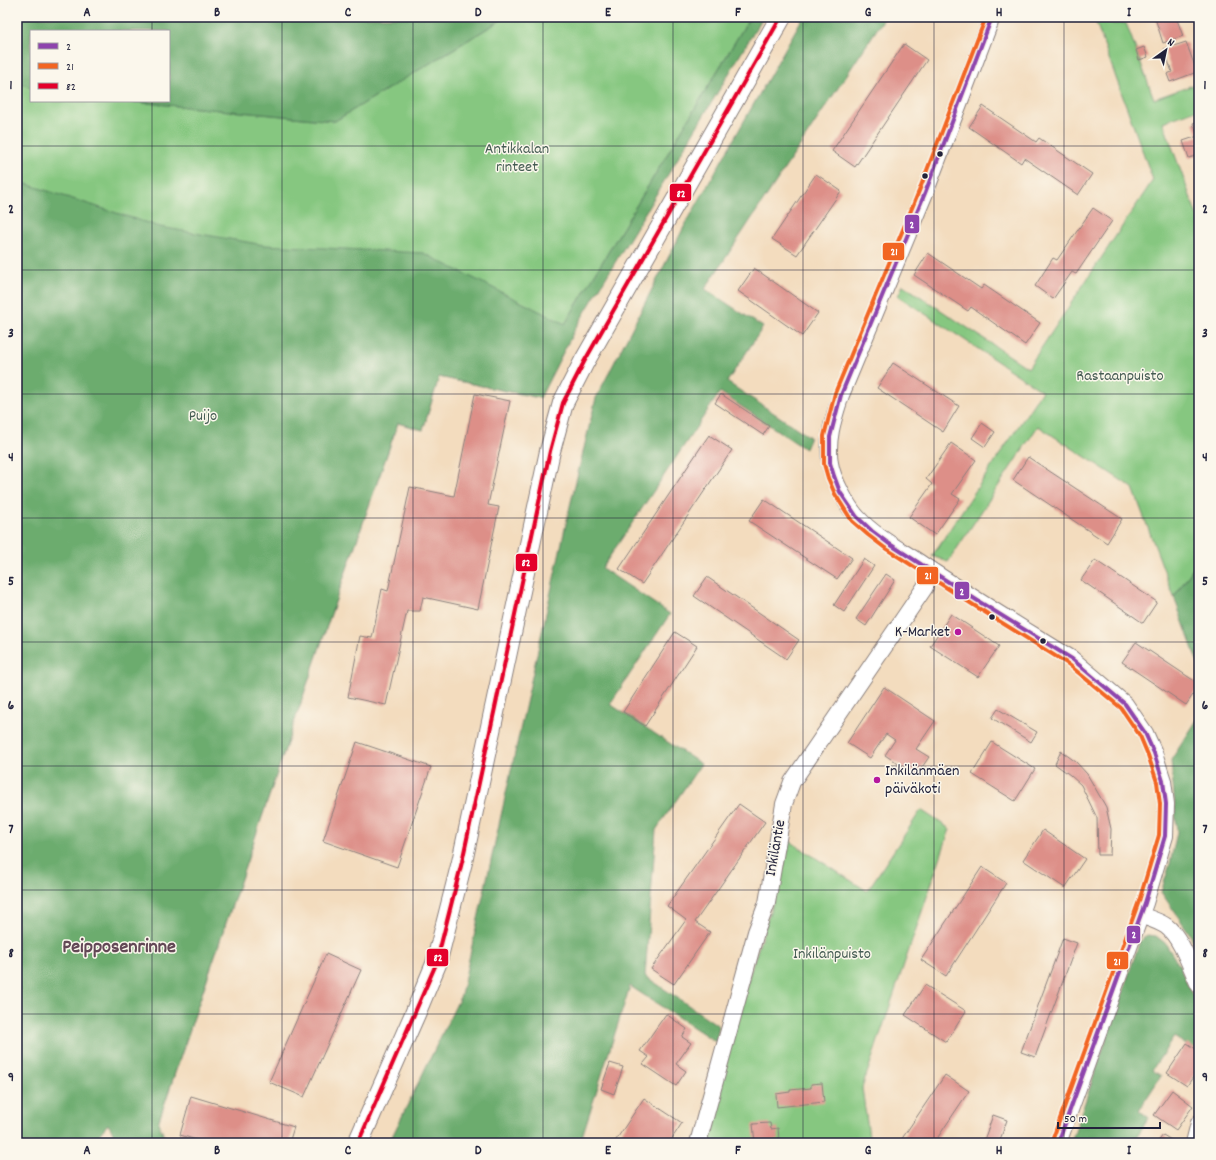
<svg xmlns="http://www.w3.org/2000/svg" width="1216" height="1160" viewBox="0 0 1216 1160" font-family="Dekko,sans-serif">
  <rect width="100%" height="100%" fill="#fbf7ec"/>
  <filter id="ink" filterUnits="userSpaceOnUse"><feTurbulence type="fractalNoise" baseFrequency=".025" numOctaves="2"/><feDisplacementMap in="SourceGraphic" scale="8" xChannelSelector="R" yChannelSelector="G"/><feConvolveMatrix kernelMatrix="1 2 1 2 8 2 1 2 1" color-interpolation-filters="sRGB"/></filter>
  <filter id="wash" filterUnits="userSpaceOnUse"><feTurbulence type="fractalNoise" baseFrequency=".012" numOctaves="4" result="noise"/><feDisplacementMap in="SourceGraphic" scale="16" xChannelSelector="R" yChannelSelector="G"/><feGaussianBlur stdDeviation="0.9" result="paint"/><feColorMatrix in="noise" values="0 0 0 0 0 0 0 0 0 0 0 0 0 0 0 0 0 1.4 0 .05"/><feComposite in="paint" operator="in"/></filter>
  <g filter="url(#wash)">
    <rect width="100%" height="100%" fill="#f3dcbe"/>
    <path fill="#86c780" stroke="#54745e" d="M506,17H750L565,324L514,299L559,336L540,398L439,377L423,430L398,423L330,617L158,1123L55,1080L35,1143H17V81L31,88V101H125L335,121Z
      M1094,17L1113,24L1126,23L1154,99L1199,83V109L1163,122L1199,221V560L1174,597L1133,488L1038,426L948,562L932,556L1042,391L898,296L903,285L1028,368L1153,180Z
      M921,810L950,829L862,1088L870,1143H702L749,977L782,874L788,840L867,891Z"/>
    <path fill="#6cac6e" stroke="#476754" d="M17,17H506L335,121L125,101H169V31H31V88L17,81Z
      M750,17H763L575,329L540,398L439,377L423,430L398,423L330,617L158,1123L168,1143H119L108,1124L92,1143H17V181L160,227L264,245L423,253L565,324Z
      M803,17H885L705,289L763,327L727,382L810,437L805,449L720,392L602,568L670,614L610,704L701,764L656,830L645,976L719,1026L716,1042L630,986L580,1143H389L461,995L570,506L596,398L684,227Z
      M1199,560V666L1174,597Z
      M1199,717V955L1190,934L1161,892L1170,864L1177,832L1171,760Z
      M1147,935L1156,936L1165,943L1179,965L1199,1011V1053L1174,1037L1152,1070L1161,1076L1139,1110L1149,1118L1132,1143H1071L1140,941Z"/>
    <g id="blocks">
      <path fill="#dd8f88" d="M1158,17H1176L1183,36L1163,43L1155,18Z
        M1186,42L1197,72L1170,82L1167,74L1172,72L1164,49Z
        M904,44L927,60L855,167L832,151Z
        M1144,47L1148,57L1139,60L1136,50Z
        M983,106L1036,142L1039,138L1092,174L1078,195L1024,158L1021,163L969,127Z
        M1199,121V155L1189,158L1183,141L1198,136L1193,123Z
        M816,174L841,191L797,255L772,239Z
        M1093,208L1112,221L1076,274L1072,272L1053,299L1035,286L1053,258L1057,260Z
        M928,253L981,289L984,285L1040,323L1025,345L971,307L968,311L914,275Z
        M754,268L818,313L802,336L738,291Z
        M893,363L959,406L943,432L877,388Z
        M475,394L510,401L488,505L499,507L478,609L423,597L420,611H407L386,705L348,697L360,636L372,638L382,589L388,591L410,487L454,496Z
        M721,394L769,426L763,435L715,403Z
        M982,423L995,432L985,447L972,438Z
        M709,435L732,450L642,584L619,569Z
        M951,443L976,460L952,494L960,499L935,535L909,517L932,484L926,479Z
        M1028,457L1122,519L1107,543L1013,480Z
        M764,499L852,558L837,579L749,521Z
        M864,559L874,566L844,612L834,605Z
        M1095,560L1157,602L1143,623L1081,580Z
        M886,574L895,580L866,626L856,619Z
        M707,577L799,640L786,659L694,596Z
        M951,614L999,646L978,677L930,646Z
        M675,632L697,646L645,726L623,712Z
        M1136,642L1199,684V686L1186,705L1122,662Z
        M884,687L935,721L916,749L929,757L916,776L885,755L895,740L886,734L870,758L847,743Z
        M998,709L1037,732L1031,742L992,718Z
        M357,742L431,767L397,867L323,841Z
        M992,742L1035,769L1015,801L972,774Z
        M1061,751L1076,762L1087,774L1106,807L1111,829L1110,855H1098L1097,818L1081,785L1070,775L1055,764Z
        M739,804L765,822L695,922L710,932L674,984L651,969L686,920L667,906Z
        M1043,830L1085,859L1065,888L1023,860Z
        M982,867L1006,883L946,976L921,960Z
        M1063,938L1077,943L1035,1057L1021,1052Z
        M326,954L361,970L304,1097L269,1082Z
        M925,985L966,1011L946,1042L905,1015Z
        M666,1014L687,1029L682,1037L691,1043L676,1064L686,1071L676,1086L643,1064L649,1057L640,1051Z
        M1187,1043L1199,1051V1068L1187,1086L1167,1073Z
        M610,1063L623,1067L614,1094L601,1089Z
        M945,1075L969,1091L934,1143H899Z
        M822,1083L824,1102L777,1107L776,1094L790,1092V1090L811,1088V1084Z
        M1172,1090L1193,1106L1176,1130L1154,1115Z
        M191,1096L294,1127L289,1143H207L180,1135Z
        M644,1098L682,1123L669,1143H614Z
        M993,1115L1007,1120L999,1143H983Z
        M770,1123L771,1129L778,1128L779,1140L771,1141L772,1143H755L753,1124Z
        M1163,1135L1176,1143H1157Z"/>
    </g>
  </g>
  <g filter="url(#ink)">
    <use href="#blocks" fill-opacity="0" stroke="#8a7f7c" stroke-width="1"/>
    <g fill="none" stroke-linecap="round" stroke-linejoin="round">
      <defs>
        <path id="minor" d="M992,17L925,193L841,395C834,417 826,439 830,463C832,478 847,506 857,517C875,537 901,550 923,565C972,598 1022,628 1072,659L1125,704L1145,733L1154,753L1163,781L1166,804L1165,836L1145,903L1058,1143
          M1140,915C1148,918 1159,921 1166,926C1181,937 1191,968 1199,985
          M698,1143L756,932L767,903L784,804L792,782L925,587
          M1194,1143L1199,1123"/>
        <path id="major" d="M358,1143L415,1014L436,964L462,862L550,451L563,403L584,362L781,17"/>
      </defs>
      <use href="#minor" stroke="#8a7f7c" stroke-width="18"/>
      <use href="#major" stroke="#8a7f7c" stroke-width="22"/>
      <use href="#minor" stroke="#fff" stroke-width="16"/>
      <use href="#major" stroke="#fff" stroke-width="20"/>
      <defs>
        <path id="bus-1" d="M992,17L925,193L841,395L830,437V463L834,476L840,492L857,517L872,531L888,543L978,601L1072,659L1125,704L1145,733L1154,753L1163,781L1166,804L1165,836L1145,903L1058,1143"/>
        <path id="bus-2" d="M986,17L919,191L835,393L824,436V464L828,478L835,494L852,521L868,535L885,548L975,606L1068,664L1121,708L1140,736L1148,755L1157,782L1160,804L1159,835L1139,901L1052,1141"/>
        <path id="bus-3" d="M358,1143L436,964L462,862L550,451L563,403L584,362L781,17"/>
      </defs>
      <use href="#bus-1" stroke="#fbf7ec" stroke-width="7"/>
      <use href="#bus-2" stroke="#fbf7ec" stroke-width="7"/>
      <use href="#bus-3" stroke="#fbf7ec" stroke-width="7"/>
      <use href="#bus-1" stroke="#8e44ad" stroke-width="4"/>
      <use href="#bus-2" stroke="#f26522" stroke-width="4"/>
      <use href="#bus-3" stroke="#e4002b" stroke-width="4"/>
    </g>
  </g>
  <path fill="none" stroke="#22223b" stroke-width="1" stroke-opacity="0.55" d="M152,17V31M282,17V1143M413,17V1143M543,17V1143M673,17V1143M803,17V1143M934,17V1143M1064,17V1143M152,101V1143M17,146H1199M17,270H1199M17,394H1199M17,518H1199M17,642H1199M17,766H1199M17,890H1199M17,1014H1199"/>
  <g fill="#22223b" stroke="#fbf7ec" stroke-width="1.5">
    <circle cx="940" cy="154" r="3.5"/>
    <circle cx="925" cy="176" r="3.5"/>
    <circle cx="992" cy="617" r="3.5"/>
    <circle cx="1043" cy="641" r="3.5"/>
  </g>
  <g fill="#b5179e" stroke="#fbf7ec" stroke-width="1.5">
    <circle cx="958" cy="632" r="4"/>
    <circle cx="877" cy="780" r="4"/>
  </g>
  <g text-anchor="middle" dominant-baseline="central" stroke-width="3" stroke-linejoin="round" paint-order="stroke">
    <g font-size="16" fill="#455c53" stroke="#fbf7ec">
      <text x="517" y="149">Antikkalan<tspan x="517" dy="18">rinteet</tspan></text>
      <text x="1120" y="376">Rastaanpuisto</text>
      <text x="203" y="416">Puijo</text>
      <text x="832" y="954">Inkilänpuisto</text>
    </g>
    <g font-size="16" fill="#22223b" stroke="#fbf7ec" text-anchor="end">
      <text x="950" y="632">K-Market</text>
      <text x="885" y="771" text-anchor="start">Inkilänmäen<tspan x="885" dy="18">päiväkoti</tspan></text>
    </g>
    <g font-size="16" fill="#22223b" stroke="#fbf7ec">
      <text transform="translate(776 848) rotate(-80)">Inkiläntie</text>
    </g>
    <g font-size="20" font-weight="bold" fill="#634856" stroke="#fbf7ec">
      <text x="119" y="948">Peipposenrinne</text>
    </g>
  </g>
  <g stroke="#fbf7ec" stroke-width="1.5">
    <rect x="669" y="183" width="23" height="19" rx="4" fill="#e4002b"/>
    <rect x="904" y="214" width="16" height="20" rx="4" fill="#8e44ad"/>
    <rect x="882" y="242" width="23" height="19" rx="4" fill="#f26522"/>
    <rect x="515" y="553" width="23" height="19" rx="4" fill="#e4002b"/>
    <rect x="916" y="566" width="23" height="19" rx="4" fill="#f26522"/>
    <rect x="954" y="581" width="16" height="19" rx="4" fill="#8e44ad"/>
    <rect x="1126" y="925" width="15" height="19" rx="4" fill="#8e44ad"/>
    <rect x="426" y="948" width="23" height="19" rx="4" fill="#e4002b"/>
    <rect x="1106" y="951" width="23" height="19" rx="4" fill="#f26522"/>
  </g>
  <g font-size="11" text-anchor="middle" font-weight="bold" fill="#fff">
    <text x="681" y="197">82</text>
    <text x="912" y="228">2</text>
    <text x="894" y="255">21</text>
    <text x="526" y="566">82</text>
    <text x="928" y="579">21</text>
    <text x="962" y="595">2</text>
    <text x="1134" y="938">2</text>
    <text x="438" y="961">82</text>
    <text x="1117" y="965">21</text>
  </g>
  <rect width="1216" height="1160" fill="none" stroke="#fbf7ec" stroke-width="44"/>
  <rect x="30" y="30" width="140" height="72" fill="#fbf7ec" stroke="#a4a2a5"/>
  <rect x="38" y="43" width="20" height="6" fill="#8e44ad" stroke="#a4a2a5"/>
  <text x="66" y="50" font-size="12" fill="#22223b">2</text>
  <rect x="38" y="63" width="20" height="6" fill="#f26522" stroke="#a4a2a5"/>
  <text x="66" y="70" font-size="12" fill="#22223b">21</text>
  <rect x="38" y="83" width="20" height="6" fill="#e4002b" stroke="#a4a2a5"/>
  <text x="66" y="90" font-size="12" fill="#22223b">82</text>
  <g transform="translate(1166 50) rotate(33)" stroke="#fbf7ec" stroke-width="3" paint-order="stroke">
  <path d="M0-3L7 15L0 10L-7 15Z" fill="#22223b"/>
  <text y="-6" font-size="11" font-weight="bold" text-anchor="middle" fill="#22223b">N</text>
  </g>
  <path d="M1058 1122v6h102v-6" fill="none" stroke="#22223b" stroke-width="2"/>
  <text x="1064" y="1122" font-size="12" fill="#22223b" stroke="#fbf7ec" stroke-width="3" paint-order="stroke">50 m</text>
  <rect x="22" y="22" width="1172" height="1116" fill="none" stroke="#22223b" stroke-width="1.5"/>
  <g font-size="13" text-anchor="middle" font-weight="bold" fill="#22223b">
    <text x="87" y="16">A</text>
    <text x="217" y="16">B</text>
    <text x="348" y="16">C</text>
    <text x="478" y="16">D</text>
    <text x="608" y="16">E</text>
    <text x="738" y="16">F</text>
    <text x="868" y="16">G</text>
    <text x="999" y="16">H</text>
    <text x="1129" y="16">I</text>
    <text x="11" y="89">1</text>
    <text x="1205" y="89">1</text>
    <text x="11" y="213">2</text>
    <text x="1205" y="213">2</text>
    <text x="11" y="337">3</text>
    <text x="1205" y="337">3</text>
    <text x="11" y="461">4</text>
    <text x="1205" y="461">4</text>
    <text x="11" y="585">5</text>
    <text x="1205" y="585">5</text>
    <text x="11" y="709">6</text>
    <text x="1205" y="709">6</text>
    <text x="11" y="833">7</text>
    <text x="1205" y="833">7</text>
    <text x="11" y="957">8</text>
    <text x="1205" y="957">8</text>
    <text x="11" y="1081">9</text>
    <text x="1205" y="1081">9</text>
    <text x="87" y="1154">A</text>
    <text x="217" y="1154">B</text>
    <text x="348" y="1154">C</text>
    <text x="478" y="1154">D</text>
    <text x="608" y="1154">E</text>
    <text x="738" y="1154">F</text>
    <text x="868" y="1154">G</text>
    <text x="999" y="1154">H</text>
    <text x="1129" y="1154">I</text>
  </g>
</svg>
